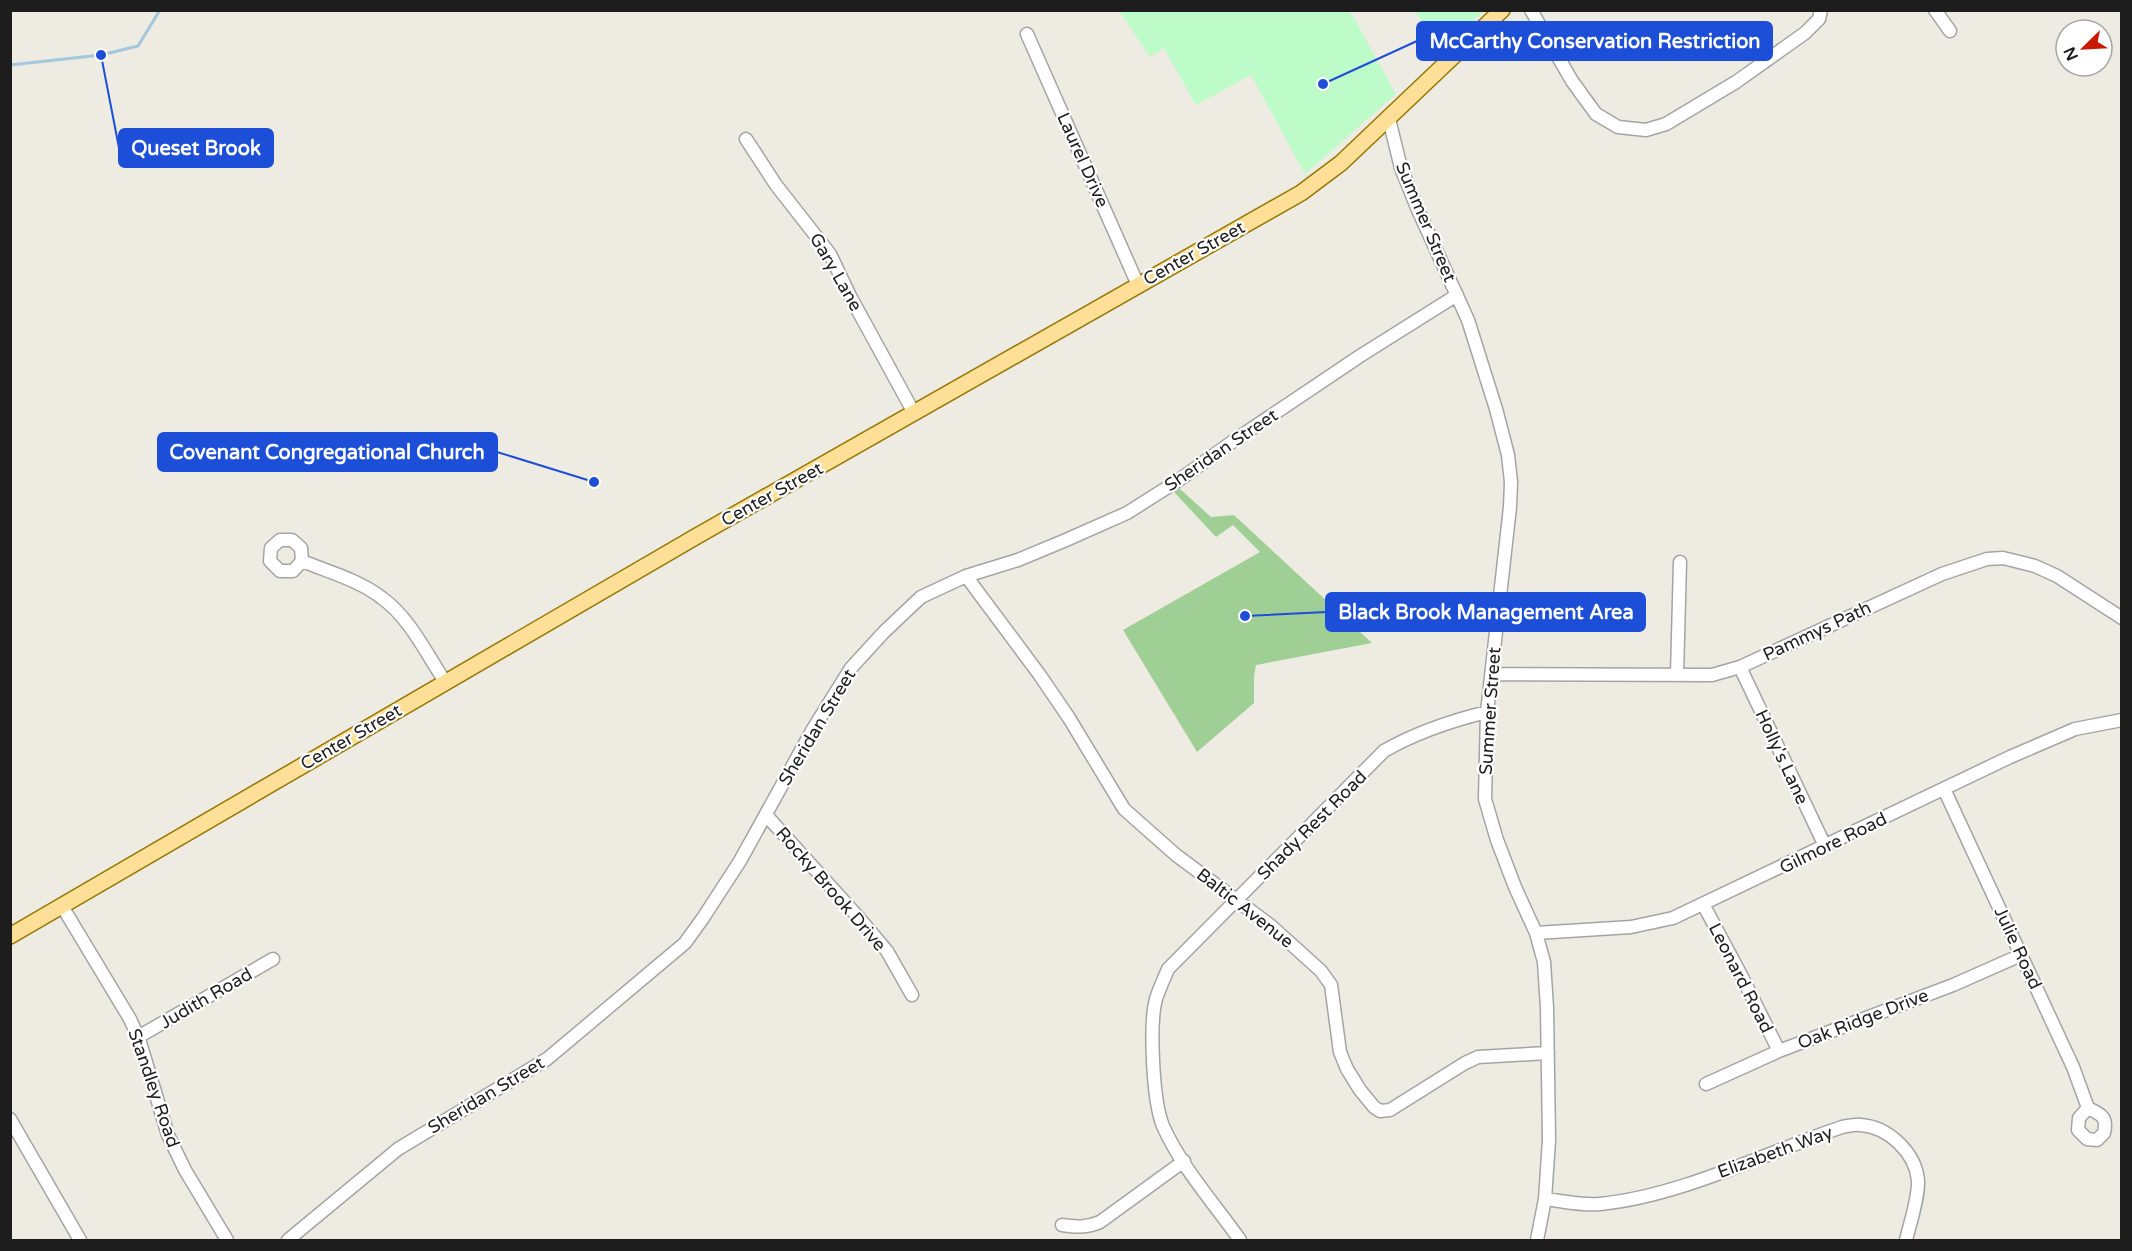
<svg xmlns="http://www.w3.org/2000/svg" width="2132" height="1251" viewBox="0 0 2132 1251" font-family="'Varela Round',sans-serif">
  <rect width="100%" height="100%" fill="#eeece2"/>
  <path fill="#9fcf95" d="M1179,488L1211,517L1234,515L1372,643L1256,665L1254,677V703L1197,752L1123,630L1260,552L1233,525L1216,537L1174,492Z"/>
  <path fill="#bdfbc9" d="M1119,11H1350L1396,94L1305,174L1251,75L1196,105L1164,48L1150,57Z
    M1415,11H1484L1441,50Z"/>
  <g fill="none" stroke-linecap="round" stroke-linejoin="round">
    <path stroke="#a1c8dd" stroke-width="3" d="M10,65L101,55L138,46L160,10"/>
    <defs>
      <path id="minor" d="M1531,10L1572,81L1596,114L1618,127L1646,130L1666,124L1736,82L1805,33L1819,19L1821,10
        M1935,10L1950,31
        M1027,34L1138,285
        M1389,119L1401,168L1418,210L1468,320L1496,409L1508,455L1511,482L1510,507L1487,712L1485,799L1497,840L1515,887L1536,933L1544,962L1547,1008L1549,1140L1545,1199L1537,1240
        M746,139L776,185L830,254L850,296L914,413
        M302,561L301,548L292,540H280L271,548L270,561L280,571H293L302,561C329,572 359,580 382,598C410,618 427,655 446,683
        M966,576L1039,674L1069,718L1124,809L1176,855L1270,925L1321,971L1331,985L1340,1052L1347,1069L1360,1090L1374,1107L1380,1111L1390,1110L1465,1063L1478,1057L1548,1053
        M1740,667L1825,846
        M1492,674L1712,675L1740,667L1942,574L1987,559L2003,558L2035,566L2057,576L2122,618
        M1677,675L1680,562
        M1944,789L2073,1067L2088,1108L2079,1118L2078,1130L2087,1139L2097,1140L2104,1133C2108,1116 2100,1114 2088,1108
        M766,815L860,919L887,951L912,995
        M1703,904L1741,975L1779,1051
        M62,906L130,1019L139,1039L168,1135L185,1170L227,1240
        M1536,933L1631,927L1673,918L2010,757L2075,729L2122,720
        M138,1037L273,959
        M1706,1084L1779,1051L1953,985L2021,955
        M10,1119L80,1240
        M1545,1199C1563,1201 1583,1206 1600,1204C1681,1196 1765,1153 1842,1127C1848,1126 1855,1124 1861,1125C1888,1127 1915,1152 1918,1180C1919,1197 1910,1223 1906,1240
        M1062,1225C1077,1227 1086,1228 1100,1222L1184,1161
        M288,1240L398,1149L547,1059L685,943L703,918L740,861L813,729L851,668L884,632L921,597L966,576L1018,560L1066,540L1127,513L1179,480L1232,442L1360,356L1457,295
        M1240,1240C1216,1206 1180,1165 1163,1126C1153,1102 1149,1025 1156,999C1159,989 1164,979 1168,969L1384,751C1417,732 1450,721 1487,712"/>
      <path id="major" d="M10,936L697,536L1301,193L1341,163L1502,10"/>
    </defs>
    <use href="#minor" stroke="#a4a4a4" stroke-width="15"/>
    <use href="#major" stroke="#957700" stroke-width="18"/>
    <use href="#minor" stroke="#fff" stroke-width="12"/>
    <use href="#major" stroke="#fedf97" stroke-width="15"/>
  </g>
  <g text-anchor="middle" dominant-baseline="central" stroke-width="4.5" stroke-linejoin="round" paint-order="stroke">
    <g font-size="18" fill="#1d1d1d" stroke="#fff">
      <text transform="translate(1083 160) rotate(66)">Laurel Drive</text>
      <text transform="translate(1426 222) rotate(67)">Summer Street</text>
      <text transform="translate(1194 253) rotate(-29)">Center Street</text>
      <text transform="translate(836 272) rotate(60)">Gary Lane</text>
      <text transform="translate(1221 450) rotate(-34)">Sheridan Street</text>
      <text transform="translate(772 494) rotate(-29)">Center Street</text>
      <text transform="translate(1817 631) rotate(-25)">Pammys Path</text>
      <text transform="translate(1490 711) rotate(-86)">Summer Street</text>
      <text transform="translate(817 727) rotate(-59)">Sheridan Street</text>
      <text transform="translate(351 737) rotate(-30)">Center Street</text>
      <text transform="translate(1782 757) rotate(65)">Holly's Lane</text>
      <text transform="translate(1312 825) rotate(-45)">Shady Rest Road</text>
      <text transform="translate(1833 843) rotate(-26)">Gilmore Road</text>
      <text transform="translate(831 889) rotate(49)">Rocky Brook Drive</text>
      <text transform="translate(1245 908) rotate(38)">Baltic Avenue</text>
      <text transform="translate(2018 948) rotate(65)">Julie Road</text>
      <text transform="translate(1741 978) rotate(63)">Leonard Road</text>
      <text transform="translate(206 998) rotate(-30)">Judith Road</text>
      <text transform="translate(1863 1019) rotate(-21)">Oak Ridge Drive</text>
      <text transform="translate(154 1088) rotate(71)">Standley Road</text>
      <text transform="translate(486 1095) rotate(-31)">Sheridan Street</text>
      <text transform="translate(1775 1152) rotate(-20)">Elizabeth Way</text>
    </g>
  </g>
  <path fill="none" stroke="#1d4ed8" stroke-width="2" d="M1323 84L1417 41M101 55L119 148M594 482L497 452M1245 616L1326 612"/>
  <g fill="#1d4ed8" stroke="#fff" stroke-width="2">
    <circle cx="1323" cy="84" r="6"/>
    <circle cx="101" cy="55" r="6"/>
    <circle cx="594" cy="482" r="6"/>
    <circle cx="1245" cy="616" r="6"/>
  </g>
  <g fill="#1d4ed8" stroke="#1d4ed8" stroke-width="2">
    <rect x="1417" y="22" width="355" height="38" rx="6"/>
    <rect x="119" y="129" width="154" height="38" rx="6"/>
    <rect x="158" y="433" width="339" height="38" rx="6"/>
    <rect x="1326" y="593" width="319" height="38" rx="6"/>
  </g>
  <g font-size="20" text-anchor="middle" font-weight="bold" fill="#fff">
    <text x="1595" y="48">McCarthy Conservation Restriction</text>
    <text x="196" y="155">Queset Brook</text>
    <text x="327" y="459">Covenant Congregational Church</text>
    <text x="1486" y="619">Black Brook Management Area</text>
  </g>
  <rect width="2132" height="1251" fill="none" stroke="#1d1d1d" stroke-width="24"/>
  <g transform="translate(2084 48) rotate(246)"><circle r="28" fill="#ffffff" stroke="#a5a5a5" stroke-width="1.5"/>
  <path d="M0-4.5L10 22L0 15L-10 22Z" fill="#c91900"/>
  <text y="-9" font-size="16" font-weight="bold" text-anchor="middle" fill="#1d1d1d">N</text>
  </g>
</svg>
